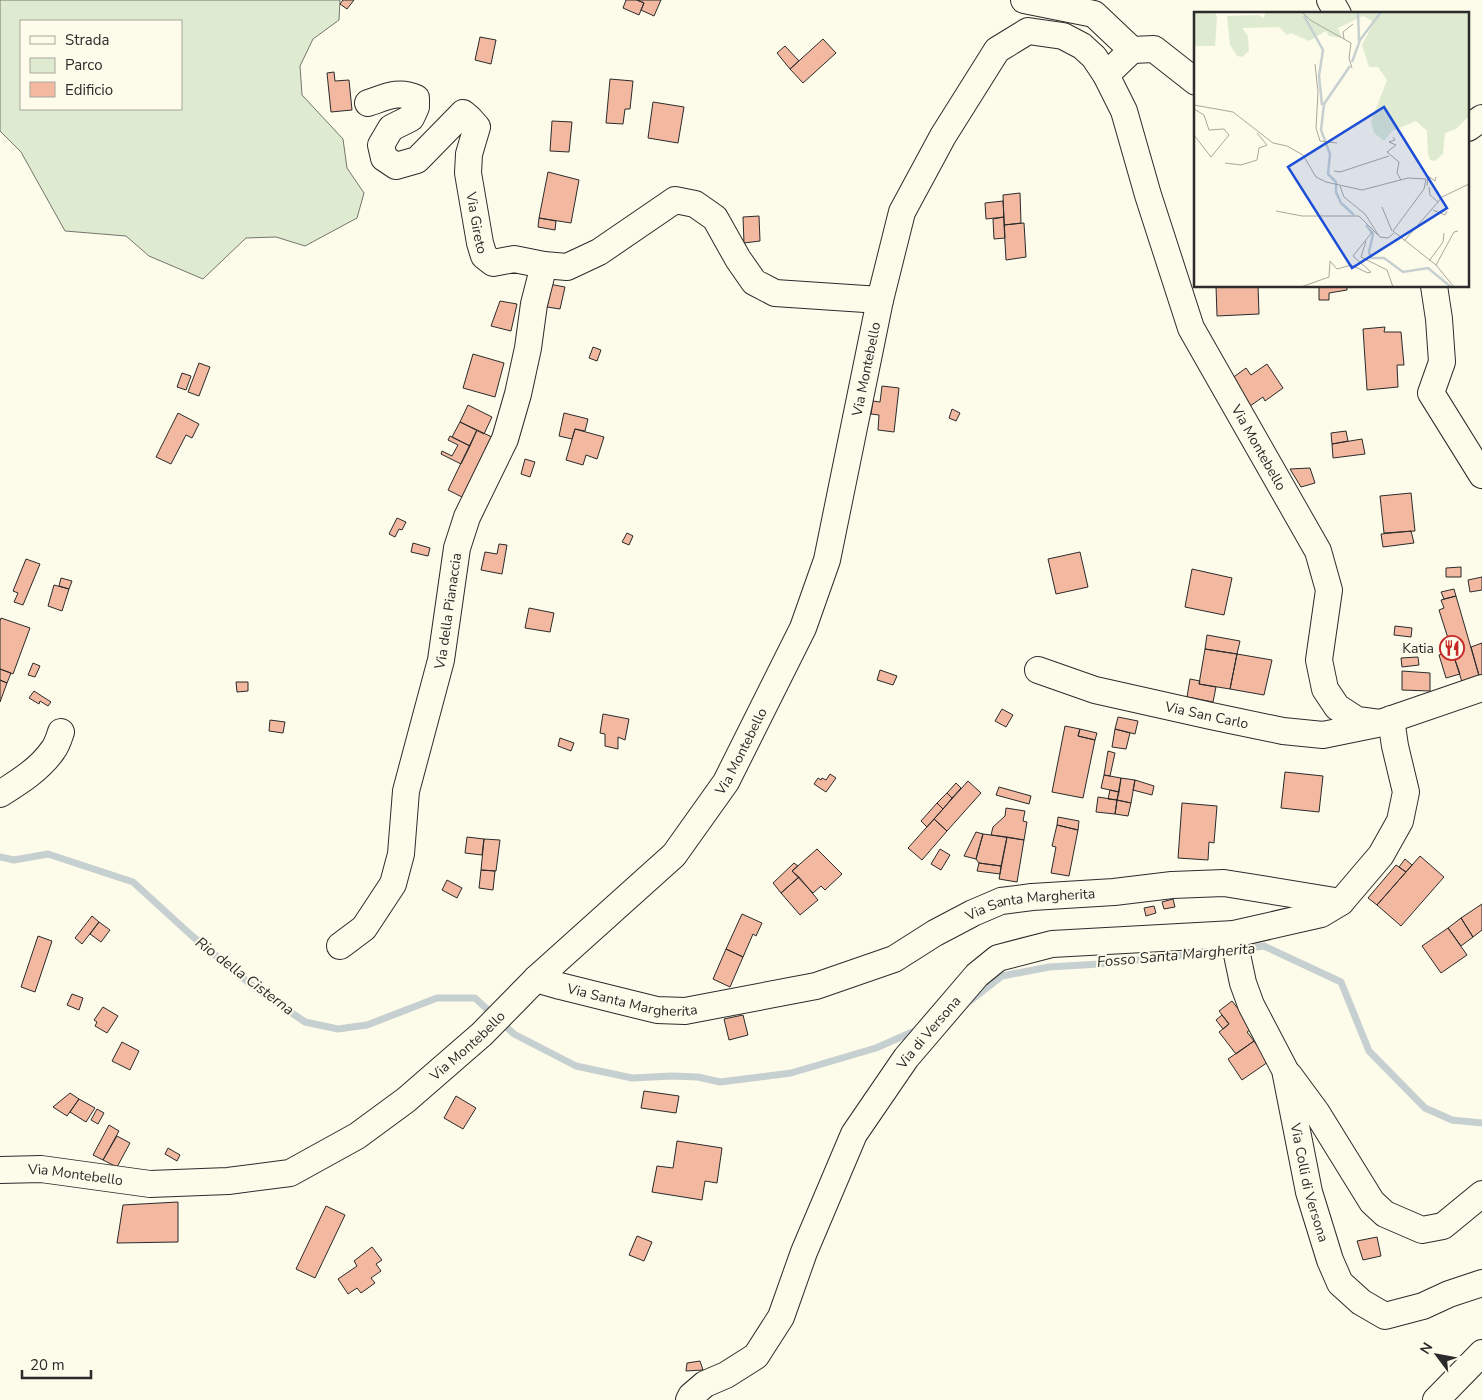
<svg xmlns="http://www.w3.org/2000/svg" width="1482" height="1400" viewBox="0 0 1482 1400" font-family="'Nunito Sans',sans-serif">
  <rect width="100%" height="100%" fill="#fdfbea"/>
  <path fill="#deebd1" stroke="#74746e" fill-rule="evenodd" d="M0,0H340L339,20L313,39L300,66L302,95L343,139L347,168L364,193L357,218L305,246L276,237L246,238L203,279L149,256L126,236L65,231L21,152L0,131ZM21,21H181V109H21Z"/>
  <g fill="none" stroke-linecap="round" stroke-linejoin="round">
    <path stroke="#c7d0d0" stroke-width="7" d="M0,857L14,860L48,854L133,882L191,935L255,988L305,1022L338,1029L367,1025L437,998H475L514,1034L576,1066L632,1078L672,1076L698,1077L720,1082L791,1073L876,1048L917,1030
      M1242,949L1264,946L1341,982L1369,1051L1425,1108L1452,1120L1482,1123
      M970,1001L1002,976L1049,967L1100,964L1231,950"/>
  </g>
  <path fill="#f2b8a0" stroke="#2b2b2b" d="M343,0H354L347,9L340,4Z
    M626,0H637L644,3L639,15L623,8Z
    M637,0H661L654,16L641,10L644,3Z
    M480,37L496,40L491,64L475,60Z
    M823,39L836,53L803,83L790,69Z
    M785,46L799,61L790,69L777,53Z
    M334,72L335,81L349,80L352,110L331,112L327,73Z
    M610,79L633,81L630,109H625L623,124L606,123Z
    M653,102L684,107L678,143L648,138Z
    M552,121L572,122L569,152L550,151Z
    M548,172L579,180L571,223L539,218Z
    M1020,193L1021,223L1004,225L1003,195Z
    M1003,201L1004,217L986,219L985,203Z
    M759,216L760,241L744,243L743,217Z
    M1004,217L1005,238L994,239L993,219Z
    M539,218L556,221L555,230L538,227Z
    M1024,223L1026,257L1006,260L1004,225Z
    M549,284L565,287L560,309L547,307L550,294Z
    M1216,286H1258L1259,314L1217,316Z
    M1319,286H1347V290L1329,293V300H1319Z
    M500,301L517,304L511,331L491,326Z
    M1385,327L1384,332H1401L1404,365H1397L1398,387L1367,390L1363,329Z
    M593,347L601,350L597,361L589,358Z
    M473,354L504,363L495,397L463,388Z
    M199,363L210,367L199,396L188,392Z
    M1267,364L1283,388L1265,401L1263,397L1250,406L1231,379L1246,368L1251,375Z
    M182,373L191,376L186,390L177,387Z
    M882,386L899,388L894,432L878,430L879,415L871,414L873,401L880,402Z
    M468,405L492,417L484,434L460,422Z
    M952,409L960,413L956,421L949,418Z
    M178,413L199,424L192,438L186,435L171,464L156,457Z
    M564,413L588,419L585,431L575,429L572,439L559,436Z
    M460,422L477,430L470,446L452,437Z
    M575,429L604,437L597,459L586,455L583,465L566,460Z
    M477,430L496,439L466,499L448,490Z
    M1346,431L1348,441L1332,444L1331,433Z
    M450,436L470,446L461,464L441,454L442,451L452,456L458,445L448,440Z
    M1362,439L1365,454L1333,458L1332,444Z
    M525,459L535,462L530,477L521,474Z
    M1310,468L1315,483L1301,487L1290,469Z
    M1411,493L1415,531L1384,533L1380,496Z
    M397,518L406,522L402,530L399,529L395,537L389,534Z
    M1411,531L1414,543L1383,547L1381,534Z
    M627,533L633,536L629,545L622,542Z
    M413,543L430,548L428,556L411,552Z
    M499,544L507,545L502,574L481,570L485,552L497,554Z
    M1080,552L1088,587L1056,594L1048,559Z
    M26,559L40,564L23,605L14,602L18,593L13,591Z
    M1461,567V577H1446V568Z
    M1192,569L1232,578L1224,615L1185,607Z
    M1482,577V590L1470,592L1468,580Z
    M61,578L72,581L69,589L59,586Z
    M54,585L69,589L62,611L48,606Z
    M1454,589L1456,596L1444,599L1441,592Z
    M1456,596L1480,679L1463,685L1439,610L1444,608L1441,600Z
    M529,608L554,613L550,632L525,628Z
    M1,618L30,628L13,674L0,669V621Z
    M1395,626L1412,628L1411,637L1394,635Z
    M1207,635L1240,641L1237,654L1205,649Z
    M1482,643V679H1480L1471,647Z
    M1205,649L1237,654L1230,689L1199,684Z
    M1452,651L1460,674L1446,678L1439,655Z
    M1237,654L1272,660L1264,695L1230,689Z
    M1418,657L1419,665L1402,667L1401,658Z
    M33,663L40,666L35,677L28,675Z
    M0,669L11,673L7,683L0,680Z
    M880,670L897,676L893,685L877,680Z
    M1402,671L1430,673V691L1402,690Z
    M1190,679L1200,681L1199,684L1216,687L1213,702L1187,697Z
    M0,680L7,683L0,702Z
    M236,682H248V691L237,692Z
    M34,691L51,702L48,706L40,701L39,704L29,698Z
    M1002,709L1013,715L1006,727L995,721Z
    M603,714L629,719L625,740L618,737V749L605,746V734L600,733Z
    M1118,717L1138,721L1135,734L1115,729Z
    M270,720L285,722L283,733L269,731Z
    M1065,726L1080,729L1078,736L1095,740L1083,798L1052,792Z
    M1080,729L1097,733L1095,740L1078,736Z
    M1115,729L1130,733L1126,749L1112,747Z
    M560,738L574,743L571,751L558,746Z
    M1108,751L1115,753L1110,776L1104,775Z
    M1285,772L1323,776L1319,812L1281,808Z
    M830,774L836,778L826,792L814,784L818,778L821,780L822,778L826,780Z
    M1104,775L1121,778L1119,792L1101,788Z
    M1121,778L1135,780L1131,803L1117,800Z
    M1135,780L1154,786L1152,795L1133,790Z
    M968,781L981,793L947,831L934,819Z
    M956,783L961,788L952,798L947,793Z
    M999,787L1031,796L1029,804L996,795Z
    M1110,790L1119,792L1117,800L1108,799Z
    M947,793L952,798L943,809L937,803Z
    M1098,797L1117,800L1115,814L1096,812Z
    M1117,800L1131,803L1128,816L1115,814Z
    M937,803L943,809L927,827L921,821Z
    M1182,803L1217,806L1214,843L1209,842L1208,860L1178,858Z
    M1006,808L1025,811L1023,821L1027,822L1024,840L991,835L993,827L1005,816Z
    M1058,817L1079,821L1078,830L1057,825Z
    M934,819L947,831L922,860L908,848Z
    M1057,825L1078,830L1069,876L1051,873L1056,847L1052,846Z
    M976,832L983,834L976,859L964,856Z
    M983,834L1007,837L1001,866L979,863L976,859Z
    M467,837L484,839L482,855L465,853Z
    M1007,837L1024,840L1017,882L999,879Z
    M484,839L500,840L496,871L481,870Z
    M817,849L842,874L825,890L821,886L813,893L792,871Z
    M940,849L950,855L941,870L931,864Z
    M1420,856L1444,877L1401,926L1377,905Z
    M1405,859L1412,865L1406,872L1399,867Z
    M794,863L798,866L792,871L799,877L781,893L773,883Z
    M979,863L1001,866L1000,874L977,871Z
    M1396,865L1406,872L1377,905L1368,898Z
    M481,870L495,871L493,890L479,888Z
    M799,877L818,900L800,915L781,893Z
    M447,880L462,888L457,898L442,890Z
    M1173,899L1175,907L1164,909L1162,902Z
    M1482,904V930L1473,937L1461,918Z
    M1154,906L1156,913L1146,916L1144,908Z
    M742,914L762,923L756,936L753,934L743,957L726,949Z
    M92,916L99,922L82,944L75,938Z
    M1461,918L1473,937L1461,946L1448,928Z
    M99,922L110,930L101,942L90,934Z
    M1448,928L1467,955L1441,973L1422,946Z
    M38,936L52,941L35,992L21,987Z
    M726,949L743,957L730,987L713,979Z
    M72,994L83,998L79,1010L67,1005Z
    M1232,1001L1253,1028L1247,1032L1254,1041L1236,1054L1219,1032L1229,1024L1219,1011Z
    M103,1007L118,1016L107,1033L95,1026L97,1022L94,1020Z
    M743,1015L748,1035L729,1040L724,1019Z
    M1222,1015L1229,1024L1223,1029L1216,1020Z
    M1254,1041L1268,1062L1242,1080L1228,1059Z
    M122,1042L139,1051L130,1070L112,1061Z
    M644,1091L679,1096L676,1113L641,1108Z
    M70,1093L79,1099L67,1116L53,1107Z
    M456,1096L476,1108L463,1129L444,1118Z
    M79,1099L95,1108L86,1122L70,1112Z
    M97,1109L104,1113L98,1124L91,1120Z
    M109,1125L119,1131L103,1160L93,1155Z
    M117,1136L130,1143L117,1167L103,1160Z
    M677,1141L722,1148L717,1183L705,1181L702,1200L652,1192L657,1166L673,1168Z
    M168,1148L180,1155L177,1161L165,1154Z
    M178,1202V1242L117,1243L123,1205Z
    M326,1206L345,1215L315,1278L296,1269Z
    M637,1236L652,1242L644,1261L629,1255Z
    M1377,1237L1381,1256L1363,1260L1357,1241Z
    M372,1247L382,1260L376,1264L381,1271L371,1278L375,1283L361,1293L357,1288L348,1294L338,1279L357,1266L354,1261Z
    M700,1361L703,1370L686,1371L687,1363Z"/>
  <g fill="none" stroke-linecap="round" stroke-linejoin="round">
    <defs>
      <g id="minor">
        <path d="M1024,0L1094,14L1132,50L1106,75"/>
        <path d="M1330,0L1338,14"/>
        <path d="M1132,50L1154,49L1196,82"/>
        <path id="s1" d="M368,103C386,97 399,90 416,98V107L411,118L391,128L381,145L384,158L396,166L417,160L463,113L469,118L477,127L469,154L468,173L480,243L484,256L493,263L514,259L544,265L567,267L599,252L675,200L695,204L715,218L738,259L754,282L775,293L880,300"/>
        <path d="M1468,128L1482,118"/>
        <path d="M1434,286L1439,319L1442,362L1431,393L1482,475"/>
        <path id="s2" d="M1038,670L1095,690L1211,716L1283,731L1323,735L1377,724"/>
        <path d="M0,794C19,782 40,769 53,750C57,745 59,738 61,732"/>
        <path id="s3" d="M1234,934L1235,945L1243,983L1251,1005L1285,1070L1309,1192L1330,1260L1340,1283L1361,1302L1385,1316L1423,1306L1449,1294L1482,1283"/>
        <path id="s4" d="M340,946L364,928L393,884L401,854L406,791L441,660L457,548L467,517L505,439L518,394L528,348L534,304L544,265"/>
        <path id="s5" d="M536,979L560,986L657,1010L685,1011L816,986L894,959L935,933L973,913L1001,901L1032,897L1114,892L1172,885L1224,883L1341,902"/>
        <path d="M1289,1075L1317,1113L1372,1202L1385,1214L1422,1230L1443,1226L1482,1194"/>
        <path id="s6" d="M0,1170L41,1169L150,1184L228,1181L290,1173L357,1136L406,1100L482,1034L536,979L674,855L726,782L803,628L827,560L880,300L902,212L943,136L997,50L1028,31L1063,36L1082,46L1094,57L1106,75L1124,111L1148,195L1191,328L1318,551L1329,590L1319,660L1325,689L1337,707L1357,720L1380,723L1482,688"/>
        <path id="s7" d="M689,1400L691,1396L705,1384L726,1375L756,1356L781,1317L804,1252L854,1134L906,1058L977,975L998,958L1052,944L1234,934L1321,914L1341,902L1381,855L1400,821L1406,792L1395,746L1391,719"/>
        <path d="M1436,1400L1482,1353"/>
      </g>
    </defs>
    <use href="#minor" stroke="#2b2b2b" stroke-width="28"/>
    <use href="#minor" stroke="#fdfbea" stroke-width="26"/>
  </g>
  <defs>
    <symbol id="restaurant-ring" viewBox="-11 -11 22 22"><circle r="9.5" fill="#fdfbea" stroke="#c62828" stroke-width="1.5"/><path d="M-5-6h1v4h1v-4h1v4h1v-4h1v5L-1.5 .5V6h-2V.5L-5-1ZM5-6V6H3V1.5H1.5Q1.5-4 5-6Z" fill="#c62828"/></symbol>
  </defs>
  <g fill-rule="evenodd">
    <use href="#restaurant-ring" x="1438" y="634" width="28" height="28"/>
  </g>
  <g text-anchor="middle" dominant-baseline="central" stroke-width="4" stroke-linejoin="round" paint-order="stroke">
    <g font-size="14" fill="#2b2b2b" stroke="#fdfbea">
      <text stroke="none"><textPath href="#s1" startOffset="346">Via Gireto</textPath></text>
      <text stroke="none"><textPath href="#s6" startOffset="1321">Via Montebello</textPath></text>
      <text stroke="none"><textPath href="#s6" startOffset="2206">Via Montebello</textPath></text>
      <text stroke="none"><textPath href="#s4" startOffset="362">Via della Pianaccia</textPath></text>
      <text stroke="none"><textPath href="#s2" startOffset="175">Via San Carlo</textPath></text>
      <text stroke="none"><textPath href="#s6" startOffset="916">Via Montebello</textPath></text>
      <text stroke="none"><textPath href="#s5" startOffset="519">Via Santa Margherita</textPath></text>
      <text stroke="none"><textPath href="#s5" startOffset="99">Via Santa Margherita</textPath></text>
      <text stroke="none"><textPath href="#s7" startOffset="451">Via di Versona</textPath></text>
      <text stroke="none"><textPath href="#s6" startOffset="511">Via Montebello</textPath></text>
      <text stroke="none"><textPath href="#s6" startOffset="76">Via Montebello</textPath></text>
      <text stroke="none"><textPath href="#s3" startOffset="262">Via Colli di Versona</textPath></text>
    </g>
    <g font-size="14" fill="#2b2b2b" stroke="#fdfbea" text-anchor="end">
      <text x="1434" y="648">Katia</text>
    </g>
    <g font-size="15" font-style="italic" fill="#2b2b2b" stroke="#fdfbea">
      <text transform="translate(1176 955) rotate(-5)">Fosso Santa Margherita</text>
      <text transform="translate(245 976) rotate(37)">Rio della Cisterna</text>
    </g>
  </g>
  <g transform="translate(1194 12)">
    <rect width="275" height="275" fill="#fdfbea"/>
    <path d="M0,0H20L23,4L21,34H0ZM72,0H275V104L262,117L251,121L249,142L241,149L236,148L234,142L233,119L222,109L198,119L190,129L180,121L177,110L193,68L184,55H175L168,33L180,10L169,4L144,16L148,26L135,24L132,19L115,29L97,21L93,23L85,15L48,16L54,24L55,39L48,45L43,44L36,33L33,4L65,3L69,6Z" fill="#deebd1"/>
    <path fill="none" stroke="#c7d0d0" stroke-width="2.5" d="M164,0L165,29M110,4L129,38L125,64L128,93M158,50L166,28L187,0M156,54L130,92L127,118L136,142L134,162L142,170V180L147,191L160,203M172,213L179,222L175,240L177,246H190L209,260L234,256L257,275"/>
    <path fill="none" stroke="#a9a89e" stroke-width="1" d="M108,0L116,8L150,27M121,52L124,80L122,116L126,129L143,131M158,56L155,46L157,31L150,27L149,20L159,12M0,93L39,100L79,131L93,134L109,143L122,165L132,170L168,178L214,166L232,167L230,177L199,219L242,253L260,275M0,97L10,103L15,118L30,117L35,123L17,145L0,123M199,125L201,128L195,130L202,133L193,140L205,150L203,161L207,168M31,151L47,153L63,148L65,136L73,133L63,121M140,159L146,160L195,144M146,174L150,185L171,202L185,224M233,174L234,164L241,169L242,165M244,190L248,185L275,172M188,195L198,219M239,198L251,203L253,199M82,199L108,204H165L186,225M186,225L194,226L200,221M172,229L167,245L193,258L199,275M210,229L244,190L236,183L235,175M235,249L249,230L250,221M242,253L260,220L264,219M174,261L177,260L159,244L179,219M107,275L135,265L136,249L143,257L157,253L174,261"/>
    <path fill="#1d4ed8" fill-opacity="0.15" stroke="#1d4ed8" stroke-width="2.5" d="M190,95L253,196L158,256L94,155Z"/>
    <rect width="275" height="275" fill="none" stroke="#2b2b2b" stroke-width="2.5"/>
  </g>
  <rect x="20" y="20" width="162" height="90" fill="#fdfbea" stroke="#a9a89e"/>
  <rect x="30" y="36" width="25" height="8" fill="#fdfbea" stroke="#a9a89e"/>
  <text x="65" y="45" font-size="15" fill="#2b2b2b">Strada</text>
  <rect x="30" y="58" width="25" height="15" fill="#deebd1" stroke="#a9a89e"/>
  <text x="65" y="70" font-size="15" fill="#2b2b2b">Parco</text>
  <rect x="30" y="82" width="25" height="15" fill="#f2b8a0" stroke="#a9a89e"/>
  <text x="65" y="95" font-size="15" fill="#2b2b2b">Edificio</text>
  <g transform="translate(1437 1355) rotate(302)" stroke="#fdfbea" stroke-width="4" paint-order="stroke">
  <path d="M0-4L9 19L0 12L-9 19Z" fill="#2b2b2b"/>
  <text y="-8" font-size="14" font-weight="bold" text-anchor="middle" fill="#2b2b2b">N</text>
  </g>
  <path d="M22 1370v8h69v-8" fill="none" stroke="#2b2b2b" stroke-width="2.5"/>
  <text x="30" y="1370" font-size="15" fill="#2b2b2b" stroke="#fdfbea" stroke-width="4" paint-order="stroke">20 m</text>
</svg>
